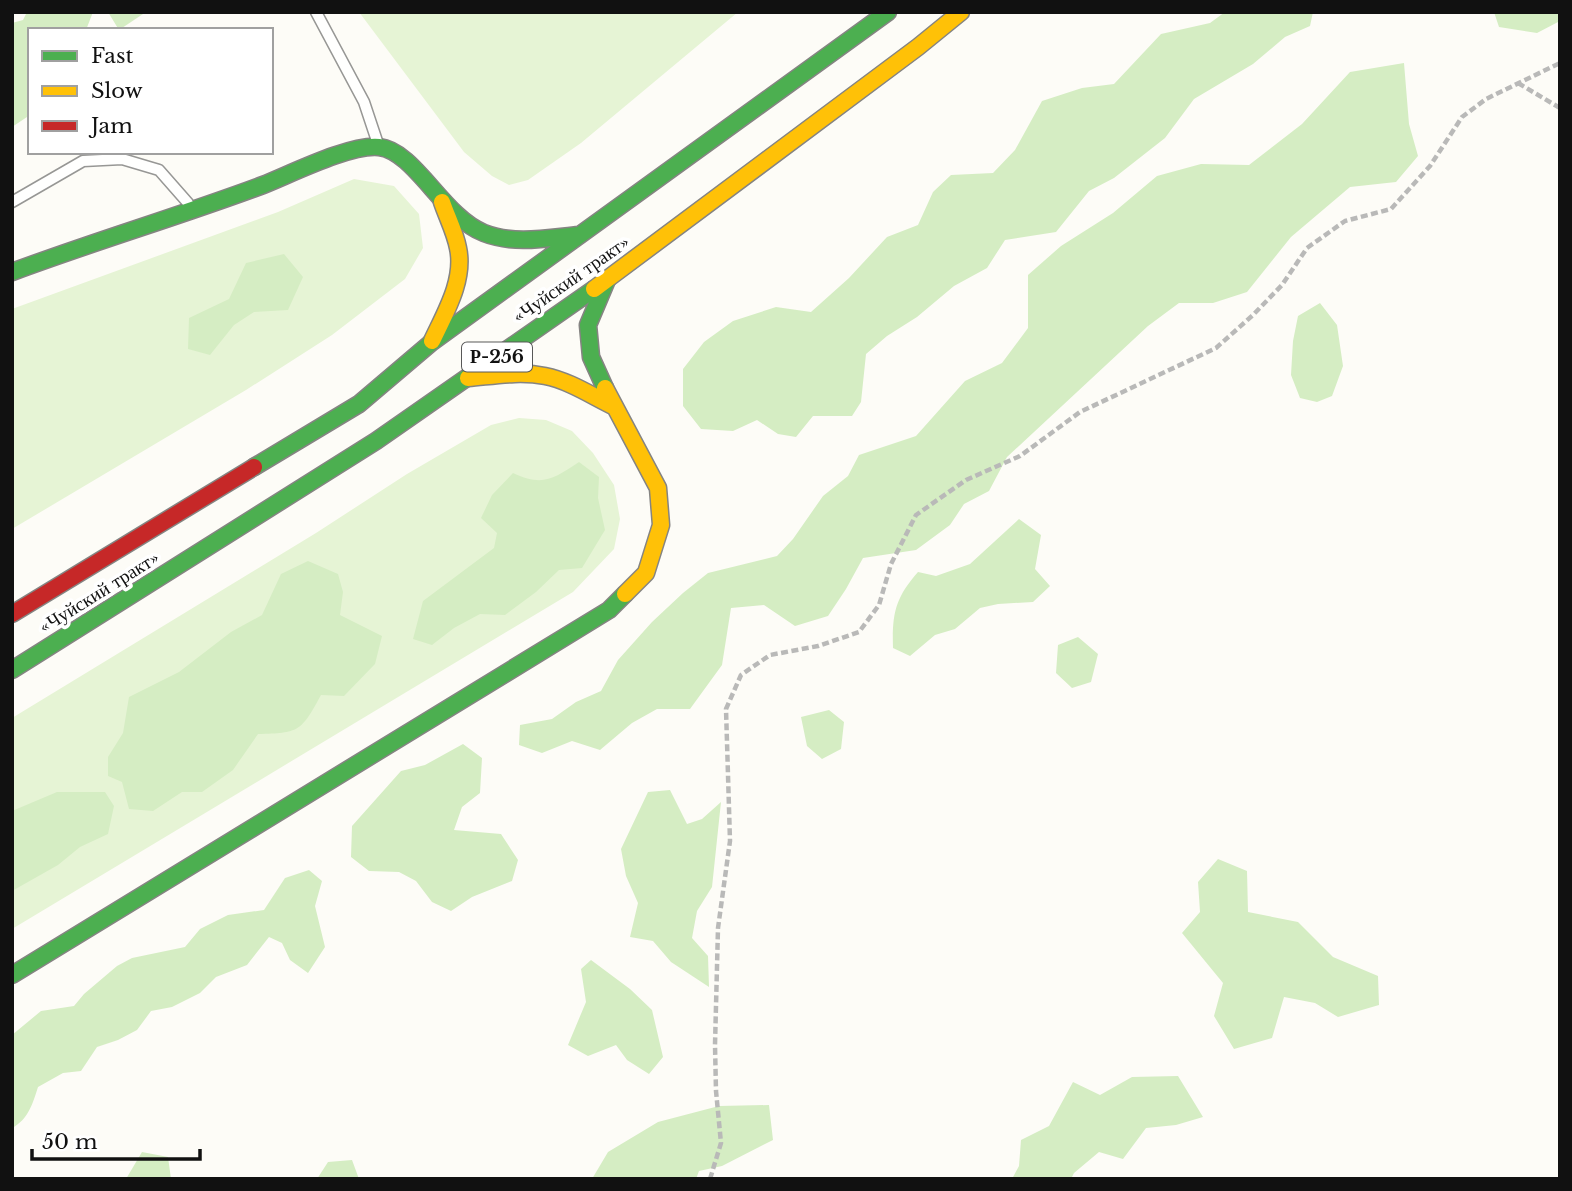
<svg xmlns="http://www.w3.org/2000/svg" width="1572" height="1191" viewBox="0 0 1572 1191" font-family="'Libre Baskerville',serif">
  <rect width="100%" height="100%" fill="#fdfcf7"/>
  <path fill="#e6f4d5" d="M359,12H738L581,143L528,180L509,185L492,176L464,152Z
    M354,179L394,186L419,214L423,248L405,279L332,335L246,390L12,529V309L278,212Z
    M519,418L546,420L572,431L593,453L614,485L620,519L614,549L573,592L12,929V718L316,533L407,474L491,425Z"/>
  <path fill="#d5edc3" d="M27,12H93L86,30H30V115L12,127V23L23,20Z
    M108,12H170L143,14L119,30Z
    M1225,12H1313L1310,26L1285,37L1253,64L1194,99L1165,138L1114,178L1089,191L1056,232L1005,240L987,268L954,286L917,317L887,336L866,354L861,402L852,416H813L796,437L778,434L757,420L733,431L701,429L683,406V369L704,342L733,321L776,307L811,312L849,278L887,237L918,225L933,192L951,175L993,173L1015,150L1042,101L1082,88L1114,84L1161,34L1210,23Z
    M1494,12H1560V21L1537,33L1499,27Z
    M1404,63L1409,124L1418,156L1396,182L1350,187L1291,237L1247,292L1213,303H1179L1148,326L1007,457L989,491L964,504L950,525L916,550L863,558L846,589L828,616L795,626L764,605L731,608L722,665L690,709H657L632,723L600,750L572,741L542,753L519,745L520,725L552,719L576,702L601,691L618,660L652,622L683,593L708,573L777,556L793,539L823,496L848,476L859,455L916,436L965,381L1002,363L1028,328V275L1061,246L1113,213L1157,176L1201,164L1249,165L1302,124L1350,72Z
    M284,254L303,277L288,310L254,312L234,325L210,355L188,349L189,318L229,299L246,263Z
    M1320,303L1337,325L1343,366L1332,396L1317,402L1300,398L1291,375L1293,341L1298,316Z
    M579,462L599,477L598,498L605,530L582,568L559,570L536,592L505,615L480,614L454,628L432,645L413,639L423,601L494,548L497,533L481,518L492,495L513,473C543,487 553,479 579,462Z
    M1019,519L1041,535L1035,569L1050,586L1033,602L998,604L980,608L955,629L935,635L910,656L893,648C892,614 895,598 918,572L936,576L970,564Z
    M308,561L338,574L343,592L340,615L382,636L375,664L344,696L321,695C301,732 299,733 258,734L233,770L202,792H182L153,811L129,809L122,782L108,776V757L123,733L129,697L179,672L231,632L262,615L281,574Z
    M1078,637L1098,654L1091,682L1072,688L1056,673L1058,645Z
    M829,710L844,722L841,749L822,759L807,746L801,717Z
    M463,744L482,758L480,793L462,807L454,830L501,834L518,860L512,881L472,897L451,911L432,902L416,881L399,872L369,871L351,857L352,826L401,771L425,765Z
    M670,790L687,824L702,819L721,802L712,887L697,911L692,938L708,956L709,987L671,962L653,941L630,937L638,903L626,876L621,849L648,792Z
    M57,792H105L114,806L108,834L80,847L58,865L12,891V811Z
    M1218,859L1247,871L1248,912L1298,922L1333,957L1378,976L1379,1005L1338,1017L1315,1003L1284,997L1272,1038L1234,1049L1214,1016L1223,983L1182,933L1200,912L1198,882Z
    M309,870L322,881L315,906L325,947L308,973L290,960L282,943L269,937L247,965L216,977L200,993L172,1007L151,1011L137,1030L118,1040L97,1047L81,1071L63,1073L38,1087C33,1103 28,1120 12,1128V1035L41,1011L74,1006L84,994L117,966L132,958L185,947L200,929L228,915L264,910L285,878Z
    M591,960L630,989L652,1010L663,1057L649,1074L627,1060L616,1045L588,1056L568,1045L586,1002L581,969Z
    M1178,1076L1203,1117L1176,1125L1146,1128L1123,1159L1099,1152L1074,1173L1071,1179H1012L1019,1166L1021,1140L1049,1126L1073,1082L1100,1095L1132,1077Z
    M769,1105L773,1140L722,1166L699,1171L696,1179H592L608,1152L658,1122L719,1106Z
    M142,1152L168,1157L171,1179H126Z
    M352,1160L359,1179H317L328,1162Z"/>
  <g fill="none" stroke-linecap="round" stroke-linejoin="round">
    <defs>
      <path id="lane" d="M316,12L364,102L377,141
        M12,202L83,161L122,159L159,170L188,203"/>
      <path id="fast" d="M12,272C95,241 180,216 263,185C291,174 350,144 379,147C415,151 443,217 484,233C514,245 548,238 579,235
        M605,388L591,357L588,325L607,280
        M254,467L359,404L432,342L888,12
        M12,670L376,441L594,289
        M12,975L609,610L625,594"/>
      <path id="slow" d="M594,289L918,47L961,12
        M432,341C445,313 465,280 458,248C455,232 447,217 442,202
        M468,378C493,376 519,371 545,376C570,381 592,396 615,407
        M605,388L658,488L661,525L646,573L625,594"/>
      <path id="jam" d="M12,614L254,467"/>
    </defs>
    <use href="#lane" stroke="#979795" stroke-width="13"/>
    <use href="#fast" stroke="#858482" stroke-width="19"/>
    <use href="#slow" stroke="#858482" stroke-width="19"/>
    <use href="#jam" stroke="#858482" stroke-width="19"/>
    <path stroke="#b9b9b8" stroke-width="4.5" stroke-dasharray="7 3.5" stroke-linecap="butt" d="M1518,83L1560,108
      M710,1179L721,1143L716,1091L715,1045L718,928L730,841L726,709L741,675L770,655L818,646L859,632L879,605L891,564L916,515L966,480L1020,456L1080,412L1216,348L1253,315L1282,285L1307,248L1345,221L1391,209L1430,166L1462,117L1486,99L1560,63"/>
    <use href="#lane" stroke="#fffffe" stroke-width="10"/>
    <use href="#fast" stroke="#4caf50" stroke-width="16"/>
    <use href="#slow" stroke="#ffc107" stroke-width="16"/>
    <use href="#jam" stroke="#c62828" stroke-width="16"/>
  </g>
  <g text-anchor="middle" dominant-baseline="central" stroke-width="7" stroke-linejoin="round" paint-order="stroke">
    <rect fill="#fff" stroke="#585858" stroke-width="2" x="462" y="342.5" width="70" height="29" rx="5"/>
    <g font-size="18" font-weight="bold" fill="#111">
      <text x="497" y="357">Р-256</text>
    </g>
    <g font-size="19" fill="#111" stroke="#fff">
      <text transform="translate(571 279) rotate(-35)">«Чуйский тракт»</text>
      <text transform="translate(99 592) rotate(-32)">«Чуйский тракт»</text>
    </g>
  </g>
  <rect width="1572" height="1191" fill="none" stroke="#111111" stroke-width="28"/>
  <rect x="28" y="28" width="245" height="126" fill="#ffffff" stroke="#a0a0a0" stroke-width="2"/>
  <rect x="42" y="51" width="35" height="10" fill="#4caf50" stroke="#a0a0a0" stroke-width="2"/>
  <text x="91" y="63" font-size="21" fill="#111111">Fast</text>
  <rect x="42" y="86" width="35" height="10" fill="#ffc107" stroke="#a0a0a0" stroke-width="2"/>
  <text x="91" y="98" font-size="21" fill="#111111">Slow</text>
  <rect x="42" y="121" width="35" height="10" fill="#c62828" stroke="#a0a0a0" stroke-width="2"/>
  <text x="91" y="133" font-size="21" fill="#111111">Jam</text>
  <path d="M32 1149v10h168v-10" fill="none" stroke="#111111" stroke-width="3.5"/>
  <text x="42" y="1149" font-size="21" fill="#111111" stroke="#ffffff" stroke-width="5" paint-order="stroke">50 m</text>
</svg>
